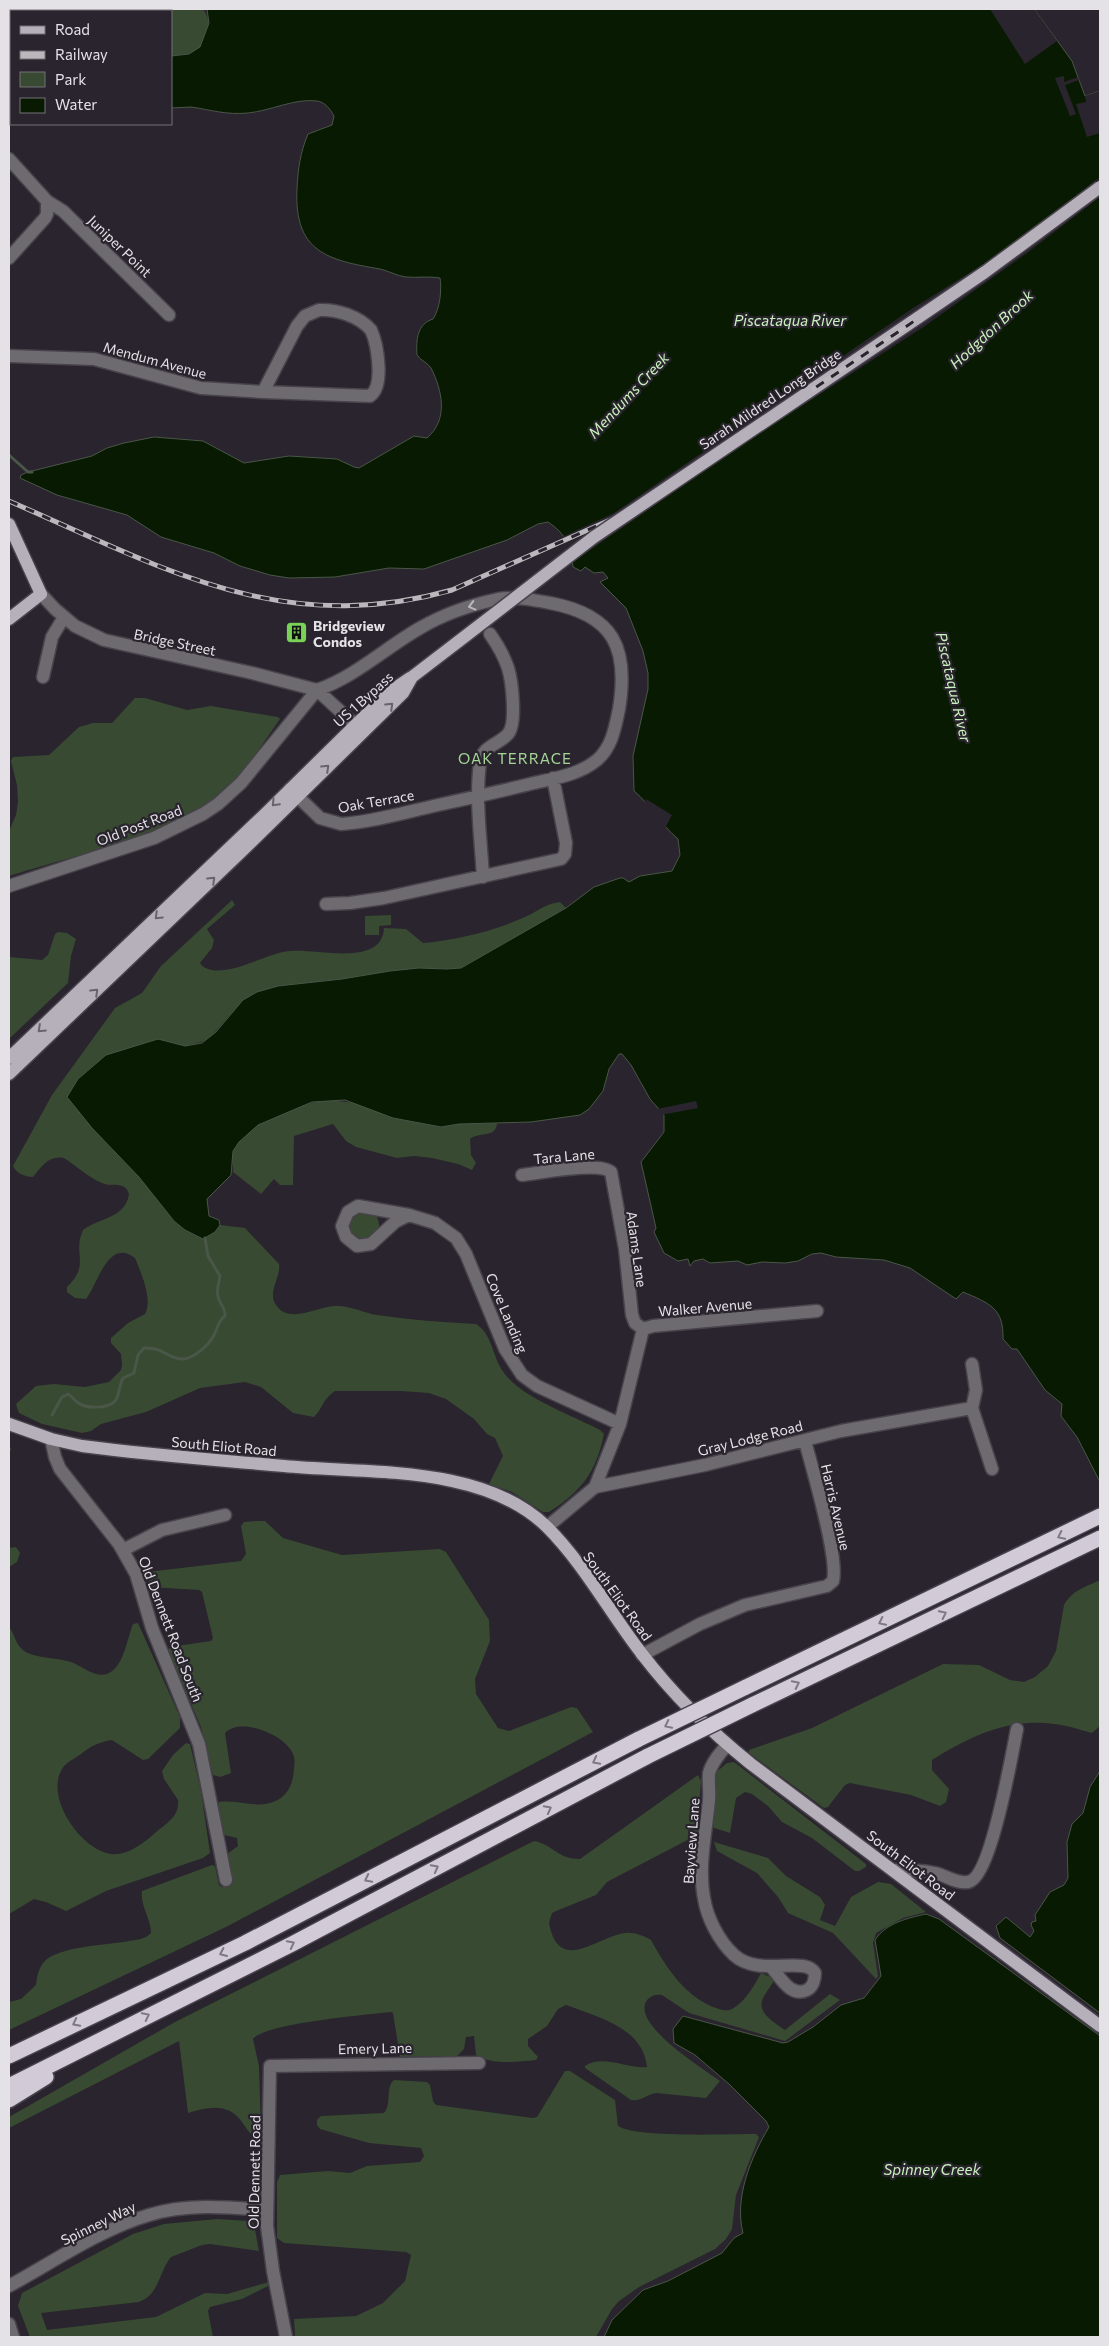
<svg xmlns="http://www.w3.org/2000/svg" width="1109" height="2346" viewBox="0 0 1109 2346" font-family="Commissioner,sans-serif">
  <rect width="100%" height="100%" fill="#29242d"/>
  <path fill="#384a32" d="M54,9H203C213,23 208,35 202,50L171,64V11H51Z
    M135,698H145L187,710L211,706L278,717L280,719C262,744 245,774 221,794C174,834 69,857 9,876V831L16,815L18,802L17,785L11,761L13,757L49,755L79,727L93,723H112Z
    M232,900L235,905L207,929L214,940L212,948L200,963C209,977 237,968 250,963C263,959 276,952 290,951C316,948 382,968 384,928L406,929L423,943C457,940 494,931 525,917C538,911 545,904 560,902L566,908L461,968L447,969L419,968L390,971L342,979L278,986L257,992L243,1000L208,1040L185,1046L158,1039L106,1055L78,1079L67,1097L92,1128L139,1177L174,1221L185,1230L203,1239L215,1232L220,1225L245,1228L279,1264C281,1278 267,1292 276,1305C289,1325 318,1306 336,1306C349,1305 364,1313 377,1315C410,1320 443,1322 476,1324C492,1334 492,1354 502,1370C519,1397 572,1415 600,1430L604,1434C596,1472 582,1491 549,1512H543L512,1492L489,1484L503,1456L495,1438L487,1434L474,1419L446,1399L429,1393L401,1391H335C321,1401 324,1407 314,1417L293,1413L261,1387L245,1382L200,1388L146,1412L101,1424L91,1431L82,1433L42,1424L19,1413L16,1404L36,1386L54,1384L85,1387L109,1382L121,1370L122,1365L121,1354L111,1343V1338L128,1323L145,1314C153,1299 141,1273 135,1258C108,1237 98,1284 86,1299L75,1298L67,1292V1287C91,1264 72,1254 83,1230C100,1217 125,1219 129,1194C125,1181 115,1187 105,1184C93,1181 75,1165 64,1158C49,1155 42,1166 33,1177C25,1177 16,1173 13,1166L52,1095L115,1008L142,993L161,966Z
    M391,915V925L379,926V935H365V916Z
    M58,932L67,933L76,939L71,956L68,983L9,1039V957L42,960L48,955L55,934Z
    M328,1100L356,1103L393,1118L441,1127L459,1124L497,1123C496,1139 479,1131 470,1139L471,1155L476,1163L472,1170L458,1164L432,1158L414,1156L397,1158L356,1147L346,1141L333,1124L294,1136L293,1185H280L274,1179L261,1194L233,1172C234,1165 230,1159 232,1153C245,1122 298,1104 328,1100Z
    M349 1225a15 15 0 1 1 30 0a15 15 0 1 1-30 0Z
    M256,1521H265L283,1538L342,1555L440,1549L446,1552L489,1620L490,1641L475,1679L476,1694L498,1728L509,1731L571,1707L577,1708L593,1732L228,1926L9,2030V2002L21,1999L36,1985C37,1977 38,1970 43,1963C56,1946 109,1945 129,1941C137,1940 145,1939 151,1933C151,1918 140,1906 142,1891L212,1865L215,1866L219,1885L222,1887L231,1885L227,1854L238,1846L237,1838L224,1835L218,1805L219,1802C235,1800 250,1806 266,1804C286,1800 293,1787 294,1768C295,1761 295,1755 290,1749C280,1734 241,1717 225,1733L231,1773L220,1777L213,1775L201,1727L168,1650L170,1647L211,1641L213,1638L202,1592L199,1590L150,1587L146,1574L147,1572L241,1561L246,1554L241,1526L244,1522Z
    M16,1547L20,1553L17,1562L9,1567V1548Z
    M1098,1581H1100V1726L1092,1733C1080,1730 1067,1725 1054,1724C1008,1718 971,1736 932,1760V1770L949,1789L946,1802L940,1806L911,1795L850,1783L845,1785L828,1807L824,1808L749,1753V1750L812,1728L943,1664L979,1665L1010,1680L1024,1682L1035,1677L1048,1666L1056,1651L1064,1605C1071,1591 1085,1587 1098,1581Z
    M138,1623L180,1717V1728L148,1759L143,1760L112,1740C99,1742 91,1746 81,1754C74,1759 64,1763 61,1771C46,1800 82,1850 111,1854C127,1856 144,1843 155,1833C166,1824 180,1816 178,1800L164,1779L162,1771L173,1755L186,1743L190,1744L201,1791L210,1853L203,1858L106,1891L66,1911L46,1902L34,1899L9,1914V1627C15,1634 15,1644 23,1650C32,1658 59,1658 71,1662C82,1666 95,1678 107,1674C124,1668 127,1638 133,1624Z
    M734,1762L866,1864V1867L859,1871H855L812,1838L782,1822L768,1806L752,1794L745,1792L736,1798L730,1833L714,1828L712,1823L715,1773L727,1763Z
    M698,1775L701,1781L697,1835L607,1882L596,1895L556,1911L552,1913L549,1923C559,1975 596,1937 625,1933C634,1932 644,1936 651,1940C666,1967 684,1995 713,2007C719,2009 726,2012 732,2009C745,2002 754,1986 761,1973L773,1978L774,1980C771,1987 764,1994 762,2001C758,2014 777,2024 785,2030L830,1994L840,2000L785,2041L689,2013L662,1995C657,1994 652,1995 648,1999C627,2022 704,2069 720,2081L706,2098L656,2093C648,2094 640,2102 631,2100L585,2068V2066C603,2054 627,2069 647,2067C643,2027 597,2017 566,2005L558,2009L547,2026L528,2039V2046L538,2057L536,2060C519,2062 490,2065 476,2055L474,2036L466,2037L464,2049L457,2056L400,2057L393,2013L391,2012C365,2015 266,2023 253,2039L259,2066L261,2131L259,2136L255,2137C248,2132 247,2129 242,2122C228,2102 208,2107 188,2113L179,2041L9,2128V2117L175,2022L534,1841C554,1845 557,1859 580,1859Z
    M714,1842L768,1858L786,1876L820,1897L825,1905L820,1920L835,1926L851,1897L878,1882L891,1884L926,1912L903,1918L876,1933L873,1943L878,1976L876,1979L833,1933L788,1913L778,1897L757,1873L717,1851Z
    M565,2071H570L615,2100L618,2126C637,2138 729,2134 756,2134L759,2137L736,2195L732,2229L726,2239L715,2249L639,2287L619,2301L612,2309L596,2337H295L294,2319L356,2316L383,2303L405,2281L411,2255L406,2252L284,2243L277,2238V2182L280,2175L328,2171L350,2173L367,2166L420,2162L424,2156L421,2148L369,2143L320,2129L317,2125V2120L321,2116L384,2113C392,2104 385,2088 394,2080L427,2082L430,2085L433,2101L436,2105L533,2118L537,2117Z
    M217,2219L249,2221L254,2224L259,2251L210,2244L202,2245L171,2257C158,2273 160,2294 139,2302L41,2313L47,2330L156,2317L205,2293L227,2294L269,2282L270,2285L242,2299L210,2307L208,2311L213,2337H30L18,2306L22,2293L133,2234L164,2224Z"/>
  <path fill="#081b02" stroke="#4a5647" d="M207,9H1034L1072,61L1085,96L1100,91V1482L1077,1437L1061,1416L1062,1404L1045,1390L1017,1349H1012L1003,1339C1004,1308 989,1303 963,1292L956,1299L910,1268L884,1260L836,1257L821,1253L812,1254L798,1261L785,1263L762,1262L747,1265L738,1261L710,1263L703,1259L694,1261L690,1266L688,1259L678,1261L664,1253L654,1232L656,1228L641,1162L664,1132V1115L650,1099L631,1065L622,1054H619L609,1069L603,1091L589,1109L580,1115L531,1122L459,1124L441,1127L393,1118L345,1100L312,1102L258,1125L239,1142L233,1151L231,1175L207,1199L209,1216L219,1220L220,1225L215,1232L203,1239L185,1230L174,1221L139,1177L92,1128L67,1097L78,1079L106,1055L158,1039L185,1046L202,1043L216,1032L243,1000L257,992L278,986L342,979L390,971L419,968L447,969L461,968L566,908L594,887L620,878H623L629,882L640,876L672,871L680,855L678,839C661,825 651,805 634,791L633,756L648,689V673L643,651L626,608L600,582L608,578L603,572L594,573L585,567L581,571L573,567C571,546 566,534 548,522L538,524L507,540L424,569L389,568L335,577L289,578L270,575L240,566L214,553L161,537L127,515L57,495L20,478L21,475L28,472L92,456L107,448L124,443L154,437L203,441L244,463L289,456L337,459L354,467L359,468L414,436L427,438C449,419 442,390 431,368C428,363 420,360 417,355C416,340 417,324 433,319C440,309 442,289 440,278C429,276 417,278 406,277C397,276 389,271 380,269C327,260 294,252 297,189C298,169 300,153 308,134L332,125L334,116C330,109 325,102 317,101C295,98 270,111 248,113C225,115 212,110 191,107C184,107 178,108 171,108V56L189,54L200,47L209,23Z
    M1100,1771V2013L1000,1938L996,1926L1006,1917L1030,1937L1034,1931L1031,1925L1032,1922L1036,1921L1035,1915L1050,1892L1064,1885L1068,1878L1067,1842L1072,1824L1083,1813L1090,1787Z
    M926,1914L939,1919L1100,2036V2337H604L612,2320L643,2290L668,2281L722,2253L734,2238L743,2233C734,2198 751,2157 769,2127L766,2121L729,2084L695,2055L674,2043L673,2029L683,2016L783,2043L788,2042L813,2027L841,2005L864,1998L881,1976L875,1940C886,1923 908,1918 926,1914Z"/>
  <path fill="#29242d" d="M990,9H1034L1057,41L1025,64Z
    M1064,76V82L1078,77L1079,80L1065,85L1076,114L1070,116L1055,78Z
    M1100,91V133L1087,137L1076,104L1086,102L1085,96Z
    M1100,177V197L1027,253L925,326L737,448L570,564L569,549L562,537L614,513L913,308L1003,252Z
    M646,799L672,815L665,828L645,803Z
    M696,1101L698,1108L661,1115L657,1109Z"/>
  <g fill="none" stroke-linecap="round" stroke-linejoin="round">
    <path stroke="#4a5647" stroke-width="3" d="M9,455L28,472H32
      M52,1415L62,1397L68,1394C72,1396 74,1400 77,1402C85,1409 108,1409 115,1401C120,1395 119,1385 123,1378L134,1373L138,1355L144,1348C163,1347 167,1358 181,1359C193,1360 209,1345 214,1335C218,1327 218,1321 225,1316C226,1308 219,1304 218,1296C216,1289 219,1283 220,1276L208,1256L205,1238
      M9,1450V1448"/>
    <defs>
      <path id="minor" d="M9,159L47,201L63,211L169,315
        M9,258L45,218L47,214V201
        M319,310C336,309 359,316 371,330C377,343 385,386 370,396L263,392L297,326L305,316Z
        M9,356L94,359L201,388L263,392
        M41,594L55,609L75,626L104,640L252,673L317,690L363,732
        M43,677L52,637L64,617
        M290,789L320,818L341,824C373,822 406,812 438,805C470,798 502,791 534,783C555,778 579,775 597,760C612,747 615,728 619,709C629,648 614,615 550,603C534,600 514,596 498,599C470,605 444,614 420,628C385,648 355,677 317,690
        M483,877C481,840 475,800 480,763C482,746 498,745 508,734C517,724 512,681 508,668C504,656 497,644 490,634
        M9,886L154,838L203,814L218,804L241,783L317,690
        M326,904L350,903L384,898L561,859L565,854L566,843L553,778
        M522,1175C540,1173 599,1161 611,1172L625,1249L632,1315L635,1323L643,1329
        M358,1206L409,1215L395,1222L371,1244L357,1246L346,1237L342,1226L348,1212Z
        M409,1215L435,1223L456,1238L466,1254L505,1349L522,1375L537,1386L620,1424
        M972,1364L976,1390L972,1408L992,1469
        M51,1439L55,1457L60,1469L119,1544L136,1574L152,1628L199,1744L226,1880
        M595,1487L620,1424L643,1329L653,1326L817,1311
        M547,1527L595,1487L705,1465L841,1431L972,1408
        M123,1550L162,1530L225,1515
        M642,1655L700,1624L745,1605L827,1586L833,1581C839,1558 812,1468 805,1441
        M727,1745C720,1753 712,1762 709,1773C708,1782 710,1791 709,1800C706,1832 698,1867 704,1898C707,1918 719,1941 734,1955C759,1978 805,1955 815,1973C815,1979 813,1987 807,1990C791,1998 780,1977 772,1968
        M893,1870C907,1870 921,1870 935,1873C945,1875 957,1884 968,1882C991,1878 1012,1753 1017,1729
        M9,2286C53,2262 101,2229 149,2215C186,2203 228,2207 267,2210
        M9,2324L13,2337
        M286,2337L273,2271L267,2226L270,2066L479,2063"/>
      <path id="major" d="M807,393L919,317
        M9,524L41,594L9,619
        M9,1058L264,815L388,693L410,678
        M9,1074L242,851L403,693L412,677L459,641
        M9,1424L51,1439L82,1446C150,1455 217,1460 284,1466C367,1474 483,1464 547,1527C584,1564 610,1613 642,1654C674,1696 710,1731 751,1764L1100,2026"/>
      <path id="highway" d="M744,1688L1100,1516
        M752,1705L1100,1538
        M9,2056L245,1943L639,1739
        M9,2086L292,1944L648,1756
        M9,2100L46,2077"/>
    </defs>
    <use href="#minor" stroke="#47424b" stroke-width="15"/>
    <use href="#major" stroke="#47424b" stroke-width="15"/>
    <use href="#highway" stroke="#47424b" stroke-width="18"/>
    <use href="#minor" stroke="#6e6b70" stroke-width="12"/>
    <use href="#major" stroke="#b6b0ba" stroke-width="12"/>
    <use href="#highway" stroke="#d2cbd7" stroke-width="15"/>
    <defs>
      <path id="rail" d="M9,501C161,567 281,638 452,590L635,509L987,272L1100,187"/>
    </defs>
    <use href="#rail" stroke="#bab7bd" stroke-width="5"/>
    <use href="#rail" stroke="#29242d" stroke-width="3" stroke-dasharray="9" stroke-linecap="butt"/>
    <defs>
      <path id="major-bridge" d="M919,317L985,272L1100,187
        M459,641L594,537L807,393"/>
      <path id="highway-bridge" d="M639,1739L744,1688
        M648,1756L752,1705"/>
    </defs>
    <use href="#major-bridge" stroke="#47424b" stroke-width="15" stroke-linecap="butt"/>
    <use href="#highway-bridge" stroke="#47424b" stroke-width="18" stroke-linecap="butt"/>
    <use href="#major-bridge" stroke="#b6b0ba" stroke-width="12"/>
    <use href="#highway-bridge" stroke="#d2cbd7" stroke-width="15"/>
  </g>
  <defs><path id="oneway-chevron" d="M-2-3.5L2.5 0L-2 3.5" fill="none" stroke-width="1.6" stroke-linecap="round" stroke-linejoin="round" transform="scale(1.25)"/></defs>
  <use stroke="#bbb8bd" href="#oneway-chevron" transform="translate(472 606) rotate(165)"/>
  <g stroke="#68636c">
    <use href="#oneway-chevron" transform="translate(390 706) rotate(-44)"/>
    <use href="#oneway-chevron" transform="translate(326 768) rotate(-44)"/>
    <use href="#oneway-chevron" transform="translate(275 803) rotate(134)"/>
    <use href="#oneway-chevron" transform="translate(212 880) rotate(-44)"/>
    <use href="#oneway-chevron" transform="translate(158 916) rotate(136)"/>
    <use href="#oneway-chevron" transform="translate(95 992) rotate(-44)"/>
    <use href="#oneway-chevron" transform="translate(41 1029) rotate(137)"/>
  </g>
  <g stroke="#7e7882">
    <use href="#oneway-chevron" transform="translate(1061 1536) rotate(154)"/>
    <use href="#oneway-chevron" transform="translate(943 1614) rotate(-26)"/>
    <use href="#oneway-chevron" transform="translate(882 1622) rotate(154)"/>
    <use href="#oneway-chevron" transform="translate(796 1684) rotate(-26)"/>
    <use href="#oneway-chevron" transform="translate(668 1725) rotate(154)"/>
    <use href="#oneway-chevron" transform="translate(596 1761) rotate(153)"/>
    <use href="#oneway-chevron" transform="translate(548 1809) rotate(-28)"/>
    <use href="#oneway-chevron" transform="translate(435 1868) rotate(-28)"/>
    <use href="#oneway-chevron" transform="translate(368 1879) rotate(153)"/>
    <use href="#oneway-chevron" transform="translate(291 1944) rotate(-27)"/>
    <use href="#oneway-chevron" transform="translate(223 1953) rotate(155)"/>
    <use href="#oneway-chevron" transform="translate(146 2016) rotate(-26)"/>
    <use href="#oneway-chevron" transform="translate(76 2023) rotate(153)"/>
  </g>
  <defs>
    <symbol id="building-square" viewBox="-11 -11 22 22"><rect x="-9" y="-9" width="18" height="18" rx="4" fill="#79d158" stroke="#29242d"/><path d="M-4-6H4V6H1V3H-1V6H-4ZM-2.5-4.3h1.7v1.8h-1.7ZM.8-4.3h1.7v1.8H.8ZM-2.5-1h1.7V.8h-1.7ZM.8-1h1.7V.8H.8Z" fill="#111"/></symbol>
  </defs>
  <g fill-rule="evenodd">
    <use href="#building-square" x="284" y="620" width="25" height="25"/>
  </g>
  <g text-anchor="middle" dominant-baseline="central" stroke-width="4.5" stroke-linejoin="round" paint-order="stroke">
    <g font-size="14" fill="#e4e1e7" stroke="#29242d">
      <text transform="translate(120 246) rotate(44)">Juniper Point</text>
      <text transform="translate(155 360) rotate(15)">Mendum Avenue</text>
      <text transform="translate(770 399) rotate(-34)">Sarah Mildred Long Bridge</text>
      <text transform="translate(175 642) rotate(12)">Bridge Street</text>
      <text transform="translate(363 699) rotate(-42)">US 1 Bypass</text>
      <text transform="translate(376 801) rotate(-10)">Oak Terrace</text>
      <text transform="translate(139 825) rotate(-21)">Old Post Road</text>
      <text transform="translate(564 1156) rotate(-5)">Tara Lane</text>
      <text transform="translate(637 1249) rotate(82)">Adams Lane</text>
      <text transform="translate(705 1307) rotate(-5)">Walker Avenue</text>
      <text transform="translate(507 1313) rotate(67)">Cove Landing</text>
      <text transform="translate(750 1438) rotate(-14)">Gray Lodge Road</text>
      <text transform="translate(224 1446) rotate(5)">South Eliot Road</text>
      <text transform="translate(836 1507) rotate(77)">Harris Avenue</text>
      <text transform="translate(618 1596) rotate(54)">South Eliot Road</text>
      <text transform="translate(171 1629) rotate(69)">Old Dennett Road South</text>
      <text transform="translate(691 1841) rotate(-86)">Bayview Lane</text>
      <text transform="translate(911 1865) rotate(37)">South Eliot Road</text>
      <text transform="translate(375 2048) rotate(-1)">Emery Lane</text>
      <text transform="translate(254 2172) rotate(-89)">Old Dennett Road</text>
      <text transform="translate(98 2223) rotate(-26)">Spinney Way</text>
    </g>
    <g font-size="14" font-weight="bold" fill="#e4e1e7" stroke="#29242d" text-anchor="start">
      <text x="313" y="625">Bridgeview<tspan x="313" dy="16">Condos</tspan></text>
    </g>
    <g font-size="15" font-style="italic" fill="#c9f3bc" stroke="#29242d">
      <text x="790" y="320">Piscataqua River</text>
      <text transform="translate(991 329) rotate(-43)">Hodgdon Brook</text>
      <text transform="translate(628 395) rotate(-47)">Mendums Creek</text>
      <text transform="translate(954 687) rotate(77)">Piscataqua River</text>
      <text x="932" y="2169">Spinney Creek</text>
    </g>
    <g font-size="15" letter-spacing="1" fill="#a5d596" stroke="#29242d">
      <text x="515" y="758">OAK TERRACE</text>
    </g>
  </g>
  <rect width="1109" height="2346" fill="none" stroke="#e4e1e7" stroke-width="20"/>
  <rect x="10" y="10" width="162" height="115" fill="#29242d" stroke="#747077"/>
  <rect x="20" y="26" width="25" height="8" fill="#b6b0ba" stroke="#747077"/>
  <text x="55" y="35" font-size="15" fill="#e4e1e7">Road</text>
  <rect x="20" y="51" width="25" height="8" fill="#bab7bd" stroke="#747077"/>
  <text x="55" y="60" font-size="15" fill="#e4e1e7">Railway</text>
  <rect x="20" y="72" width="25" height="15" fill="#384a32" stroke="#747077"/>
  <text x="55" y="85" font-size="15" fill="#e4e1e7">Park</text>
  <rect x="20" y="98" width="25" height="15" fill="#081b02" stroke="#747077"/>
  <text x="55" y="110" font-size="15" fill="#e4e1e7">Water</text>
</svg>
